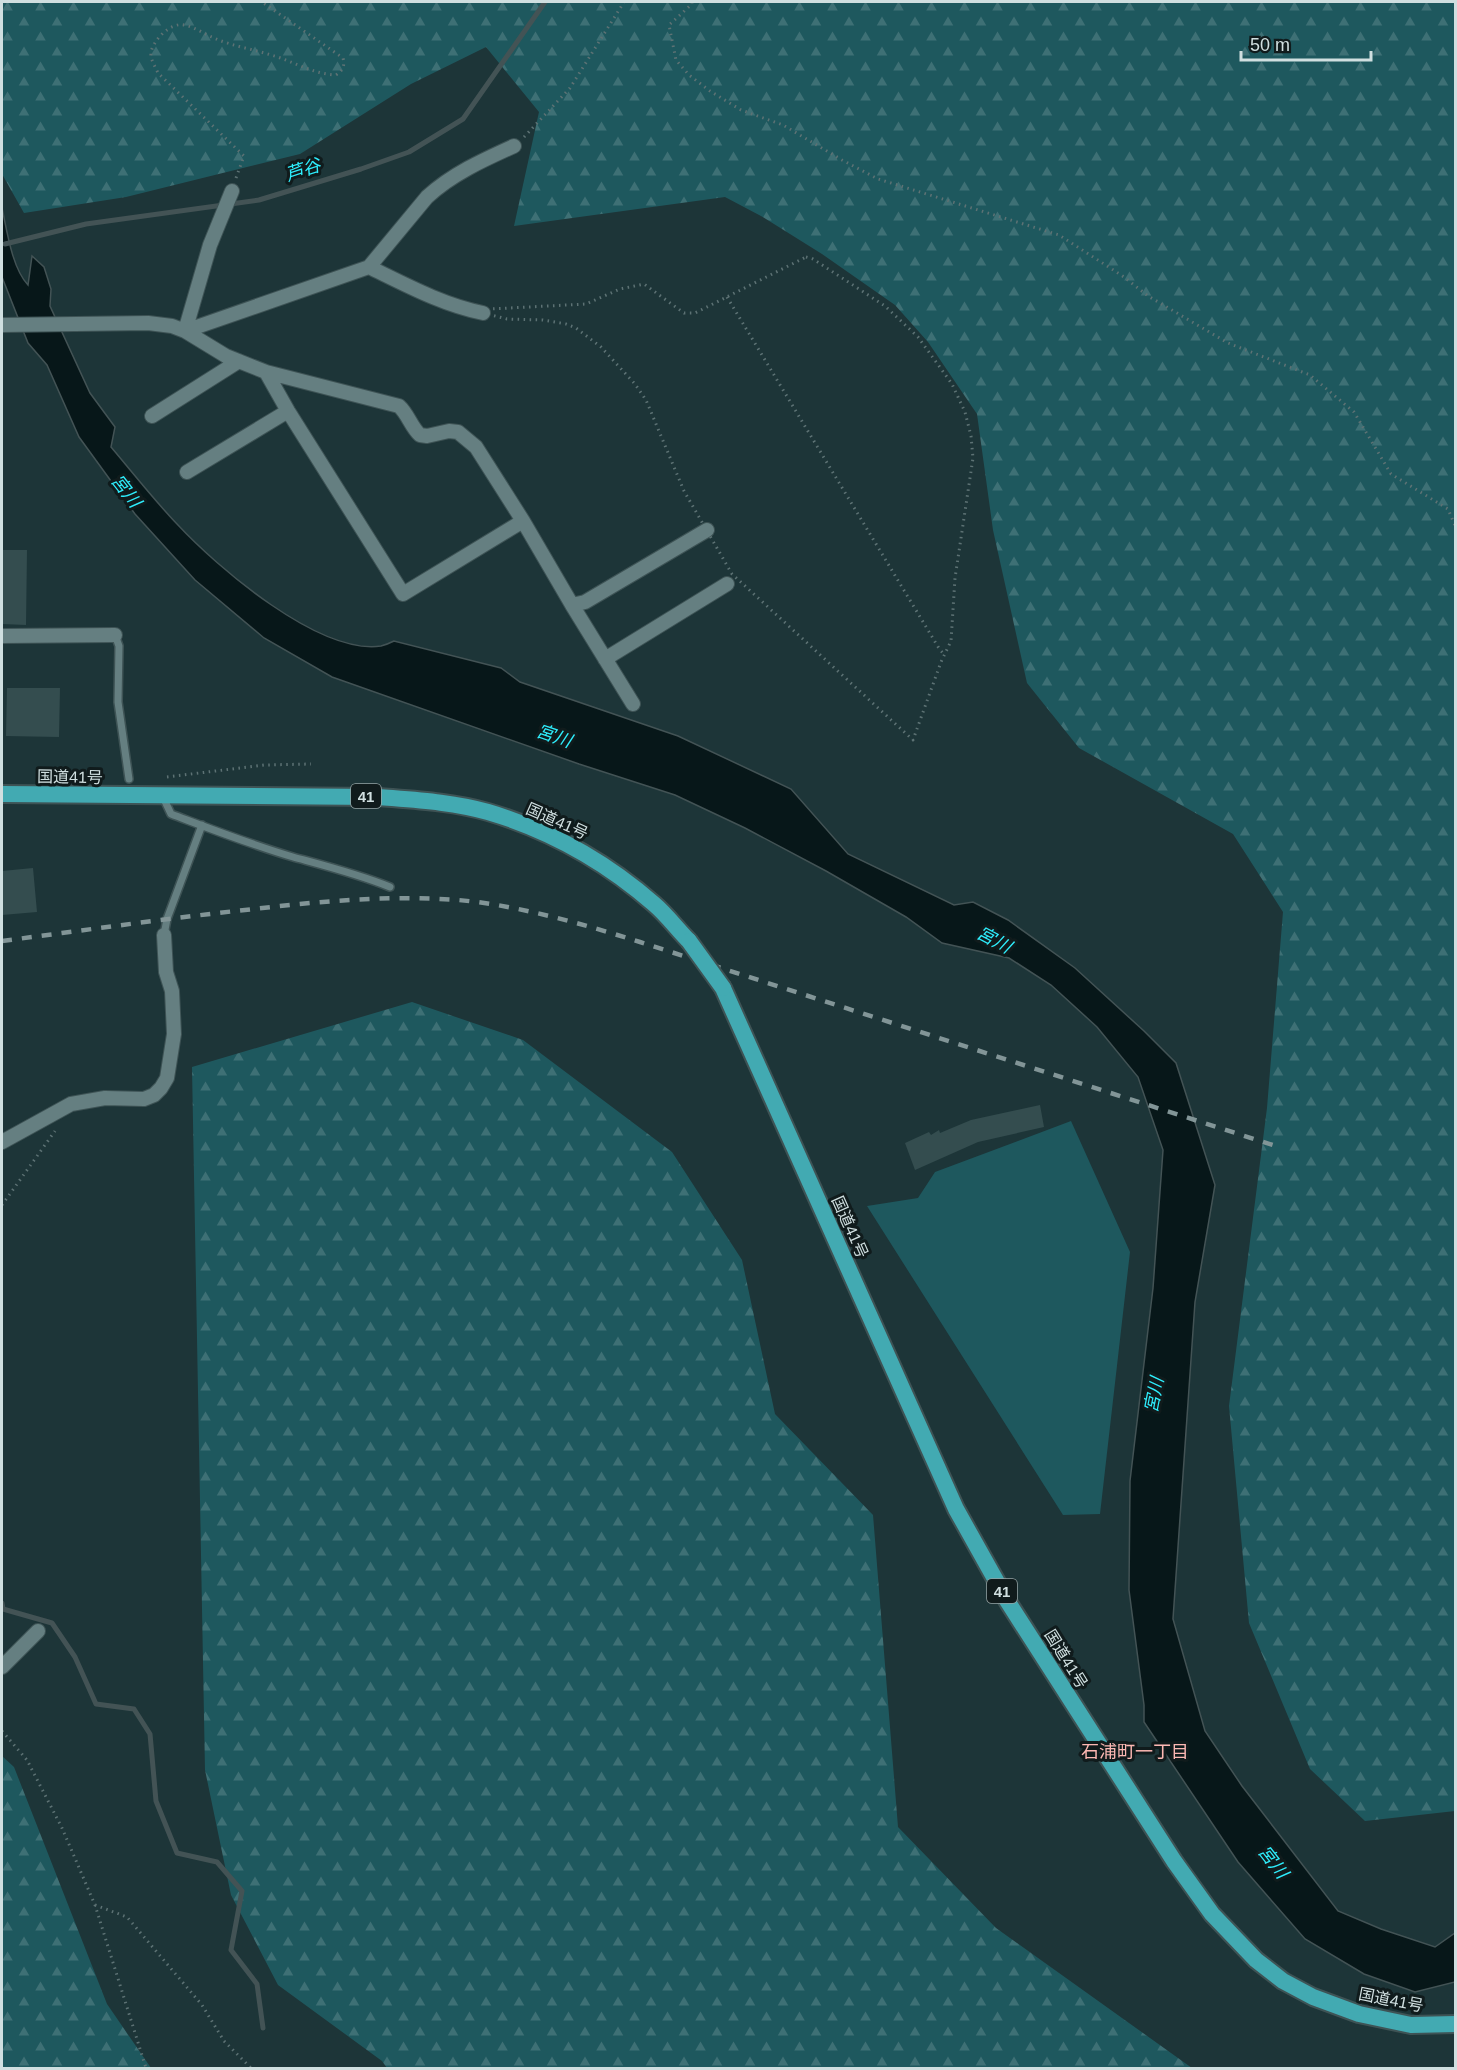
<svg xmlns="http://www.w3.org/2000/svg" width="1457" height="2070" viewBox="0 0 1457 2070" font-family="Arial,'Noto Sans JP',sans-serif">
  <defs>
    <pattern id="forest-firs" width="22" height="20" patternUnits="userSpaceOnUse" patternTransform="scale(1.5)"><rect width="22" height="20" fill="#1e585e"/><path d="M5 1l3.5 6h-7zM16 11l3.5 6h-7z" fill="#3e7075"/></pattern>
  </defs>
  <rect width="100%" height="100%" fill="#1d3538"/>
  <path fill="url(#forest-firs)" d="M2,2H1455V1811L1365,1821L1310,1769L1249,1623L1229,1406L1267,1108L1283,912L1233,834L1079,748L1027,683L993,530L977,414L928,342L895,305L822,254L761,216L725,197L514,226L539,112L486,47L411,84L300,154L126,197L24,213L2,174Z
    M412,1002L523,1040L672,1152L742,1260L775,1414L873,1515L898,1827L996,1928L1192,2068H387L382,2061L278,1985L231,1895L205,1770L192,1067Z
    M2,1756L14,1767L107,2004L151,2068H2Z"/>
  <path fill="#1e585e" d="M1071,1121L1130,1252L1100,1514L1063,1515L867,1206L918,1198L935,1172Z"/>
  <path fill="#071719" stroke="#435355" stroke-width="1.5" d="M2,208C7,231 12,268 28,285L32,256L44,267L51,289L50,306L90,393L115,427L111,447C133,473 154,500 177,524C217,567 319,655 381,646C385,645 390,643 394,641L501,668L520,682L678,736L791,789L848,854L954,905L973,902L1008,920L1075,968L1144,1031L1176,1063L1215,1185L1195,1302L1173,1619L1205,1731L1242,1786L1338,1911L1381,1929L1435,1947L1455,1933V1982L1415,1992L1364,1974L1305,1939L1238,1862L1144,1722V1705L1129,1590L1130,1481L1153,1288L1163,1150L1138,1077L1097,1027L1051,985L1009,958L942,943L906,917L826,871L745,828L675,795L579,764L332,677L264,638L195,580L135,514L79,437L47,365L28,343L2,277Z"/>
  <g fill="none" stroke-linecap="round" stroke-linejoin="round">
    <path stroke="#435355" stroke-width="5" d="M5,244L86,224L259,200L361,169L409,152L463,119L545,2
      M2,1603L3,1609L52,1623L75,1657L96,1704L134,1709L150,1734L156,1801L177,1853L217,1862L242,1891L231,1950L257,1984L263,2028"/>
  </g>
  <path fill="#344d4f" d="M2,550H27L26,625L2,624Z
    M7,688H60L59,737L6,736Z
    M33,868L37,912L2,915V871Z
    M1040,1105L1044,1127L978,1142L915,1170L905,1143L929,1132L931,1135L939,1130L940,1133L971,1120Z"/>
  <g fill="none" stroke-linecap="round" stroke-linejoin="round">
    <defs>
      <path id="service" d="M115,635L119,646L118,702L129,779
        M163,797L171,814C211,829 252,845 293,857C326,866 358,874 390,887
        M164,935L167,919L202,825"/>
      <path id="minor" d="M369,267C406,285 443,305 483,313
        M2,325L148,323L172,326L185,331L226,356L266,372L399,406C408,414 411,427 420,435L427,436L449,431L458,432L476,447L523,521L572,605L633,704
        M185,331L369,267L427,197C452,174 483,160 514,146
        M185,331L210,245L232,191
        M266,372L288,411L403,594L523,521
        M152,416L239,361
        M187,472L288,411
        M572,605L585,602L707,530
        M2,636L115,635
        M605,659L727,584
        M2,1142L71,1104L105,1098L144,1099L154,1095L161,1088L167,1078L174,1034L172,991L166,972L164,935
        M2,1667L38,1631"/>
      <path id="trunk" d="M2,794L379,797C415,800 453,802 488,812C549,830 606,862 654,904C667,915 677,929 689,941
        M723,988L956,1509L1008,1602L1174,1861L1212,1914L1256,1960L1283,1981L1313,1997L1359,2014L1411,2025L1456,2024"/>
    </defs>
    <use href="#service" stroke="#3e5355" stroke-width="10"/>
    <use href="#minor" stroke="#3e5355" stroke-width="16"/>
    <use href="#trunk" stroke="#3e5355" stroke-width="20"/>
    <path stroke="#5d7274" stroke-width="3" stroke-dasharray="1.5 4.5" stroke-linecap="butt" d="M692,2V4L669,25L676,60L689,75L710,91L741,110L783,125L842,160L878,179L1059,235L1124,277L1148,296L1228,343L1310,375L1354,412L1391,474L1448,509L1456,528
      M524,137L570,88L624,2
      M236,178L244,156L158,73C155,66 150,59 151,52C154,39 171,22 184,25C195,27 204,34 214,38C232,46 252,49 271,55C293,61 312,74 336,75C343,70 345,66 343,58L262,2
      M806,257L813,259L885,306L918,337L952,384L965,412L971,436L973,458L955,578L951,641L941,662L913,740L732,574L684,491L646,400L635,384L601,347L576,328L566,324L543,320L507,319L483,313L490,309L586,304L620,289L644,284L684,313H695Z
      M727,297L940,650L945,655
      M167,777L264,765L311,764
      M2,1205L55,1131
      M2,1731L27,1760L62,1828L95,1905L146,2068
      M95,1905L127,1917L202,2005L224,2041L251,2068"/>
    <use href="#service" stroke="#657f81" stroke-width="7"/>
    <use href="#minor" stroke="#657f81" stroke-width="14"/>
    <use href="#trunk" stroke="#42aab2" stroke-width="16"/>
    <path stroke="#829597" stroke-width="4.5" stroke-dasharray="10 10" stroke-linecap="butt" d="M2,941C86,930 170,918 254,909C322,901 390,895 458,900C517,905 583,924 640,942L1279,1147"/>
    <defs>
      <path id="trunk-bridge" d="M689,941L723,988"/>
    </defs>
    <use href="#trunk-bridge" stroke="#3e5355" stroke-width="20" stroke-linecap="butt"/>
    <use href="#trunk-bridge" stroke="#42aab2" stroke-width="16"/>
  </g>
  <g text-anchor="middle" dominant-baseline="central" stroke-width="6" stroke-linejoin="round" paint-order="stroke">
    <g fill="#101b1c" stroke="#96a4a5" stroke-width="1.5">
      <rect x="351" y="784" width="30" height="24" rx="4.5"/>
      <rect x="987" y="1579" width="30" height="24" rx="4.5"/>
    </g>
    <g font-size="15" font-weight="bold" fill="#d0dfe0">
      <text x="366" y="796">41</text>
      <text x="1002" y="1591">41</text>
    </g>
    <g font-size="16" fill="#d0dfe0" stroke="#101b1c">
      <text transform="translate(70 777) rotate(1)">国道41号</text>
      <text transform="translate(557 821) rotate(24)">国道41号</text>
      <text transform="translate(850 1227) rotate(66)">国道41号</text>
      <text transform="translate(1066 1659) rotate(58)">国道41号</text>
      <text transform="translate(1391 2000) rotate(11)">国道41号</text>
    </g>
    <g font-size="18" font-style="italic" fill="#2eeefd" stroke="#101b1c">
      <text transform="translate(303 170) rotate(-18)">芦谷</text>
      <text transform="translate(126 491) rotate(52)">宮川</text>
      <text transform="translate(554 736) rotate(19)">宮川</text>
      <text transform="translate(994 940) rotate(28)">宮川</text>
      <text transform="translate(1154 1395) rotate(-79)">宮川</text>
      <text transform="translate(1273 1862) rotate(52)">宮川</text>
    </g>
    <g font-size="18" fill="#fcb8b3" stroke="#101b1c">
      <text x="1135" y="1752">石浦町一丁目</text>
    </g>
  </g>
  <rect width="1457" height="2070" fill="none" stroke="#d0dfe0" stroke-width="6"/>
  <path d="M1241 51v9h130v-9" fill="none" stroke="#d0dfe0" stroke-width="3"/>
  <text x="1250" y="51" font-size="18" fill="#d0dfe0" stroke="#101b1c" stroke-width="4.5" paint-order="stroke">50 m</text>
</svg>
